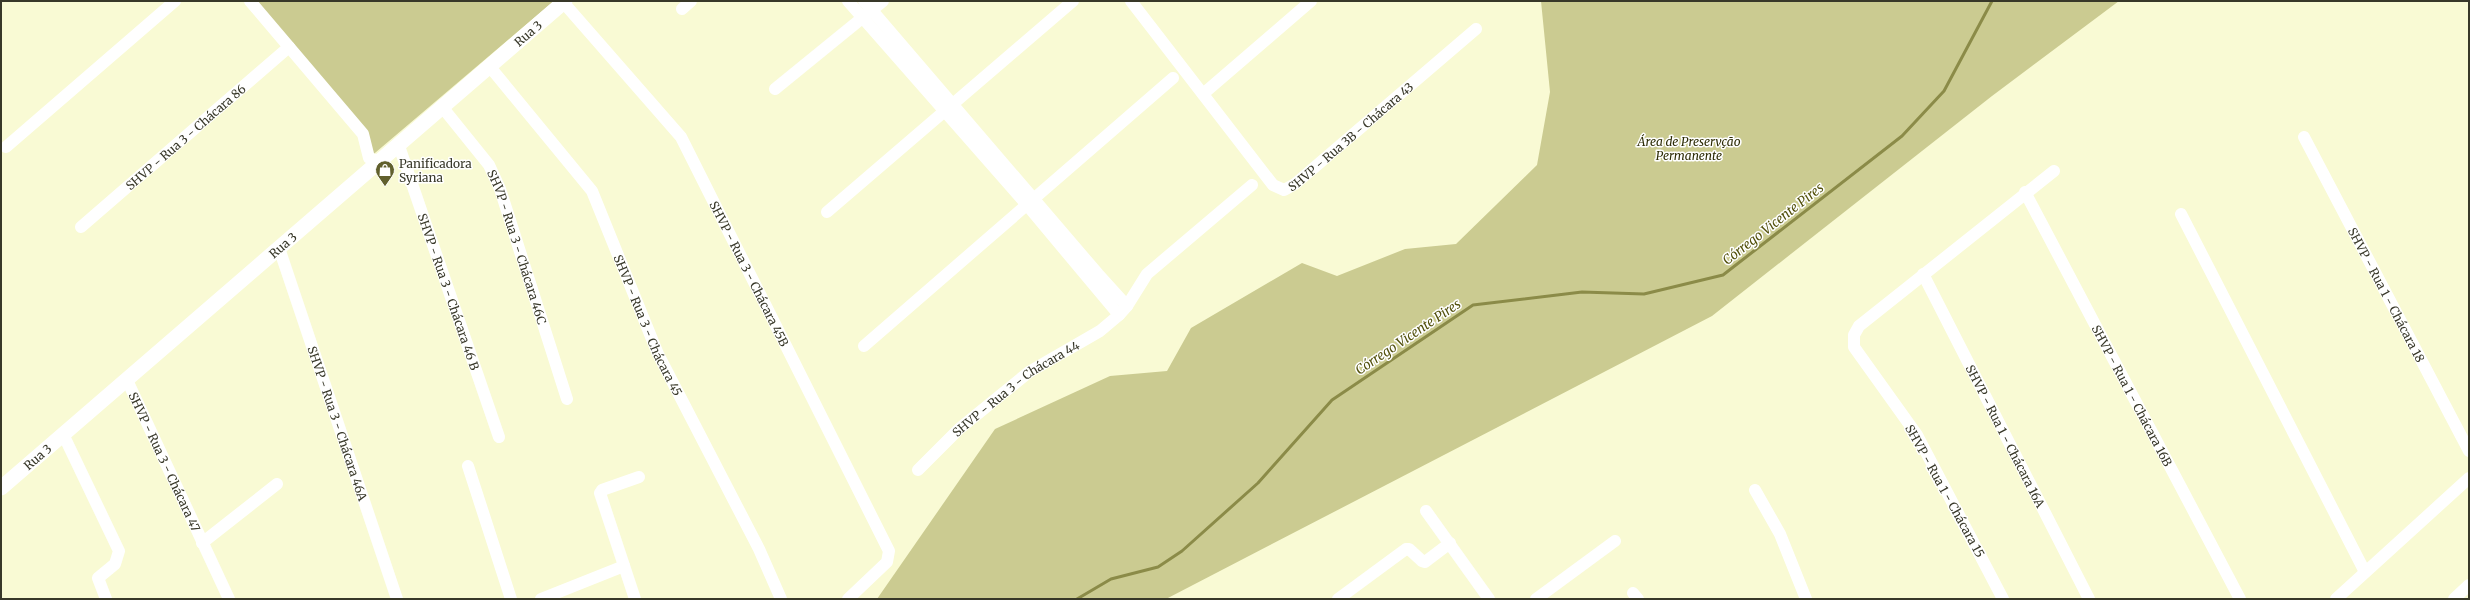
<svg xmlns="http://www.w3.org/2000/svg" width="2470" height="600" viewBox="0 0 2470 600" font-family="Merriweather,serif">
  <rect width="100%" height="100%" fill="#f9fad4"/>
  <path fill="#cbcb91" d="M250,1H554L369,158L363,134Z
    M1541,1H2119L1992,96L1712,316L1166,599H877L995,429L1110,376L1167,371L1191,328L1302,263L1337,276L1405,249L1456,244L1537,165L1550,92Z"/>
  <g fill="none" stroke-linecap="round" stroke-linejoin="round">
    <path stroke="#8b8b48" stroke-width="3" d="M1077,599L1111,579L1158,567L1182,551L1258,483L1332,400L1473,305L1582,292L1644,294L1723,275L1902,136L1944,91L1992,1"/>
    <g stroke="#fff" stroke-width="12">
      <path d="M250,1L363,134L369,158L381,162"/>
      <path d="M848,1L1027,205L1119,315"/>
      <path d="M864,1L1098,274L1127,306"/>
      <path id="s1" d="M1131,1L1273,185L1284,190L1295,184L1476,29"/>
      <path id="s2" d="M563,2L681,137L889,551L887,562L848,599"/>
      <path d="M682,9L691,1"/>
      <path id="s3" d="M490,67L592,191L658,354L759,549L781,599"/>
      <path d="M775,89L883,1"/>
      <path d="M1203,94L1311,1"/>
      <path id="s4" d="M443,108L489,165L500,189L567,399"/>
      <path id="s5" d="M2304,137L2469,451"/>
      <path id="s6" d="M399,146L499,437"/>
      <path d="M6,147L175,1"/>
      <path id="s7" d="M2025,192L2240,599"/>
      <path d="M827,212L1073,1"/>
      <path d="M2181,214L2365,572"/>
      <path id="s8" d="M81,227L289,47"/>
      <path id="s9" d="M279,248L397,599"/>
      <path id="s10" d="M1923,274L2089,599"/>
      <path d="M864,346L1173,78"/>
      <path id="s11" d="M127,380L229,599"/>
      <path d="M63,434L119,551L115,564L98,578L106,599"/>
      <path d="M468,466L511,599"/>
      <path id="s12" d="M918,470L959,429L1029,372L1100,331L1119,315L1127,306L1147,274L1252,185"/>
      <path d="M1755,490L1780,534L1806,599"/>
      <path d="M1426,511L1489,599"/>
      <path d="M202,543L277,484"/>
      <path d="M1633,593L1638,599"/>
      <path d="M541,599L624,566"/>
      <path d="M635,599L600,493L602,490L639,477"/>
      <path d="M1338,599L1406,549H1409L1422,561L1425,562L1450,543"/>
      <path d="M1536,599L1615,541"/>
      <path d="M2003,599L1917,435L1854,347V335L1859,326L2054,171"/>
      <path d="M2336,599L2469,478"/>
      <path d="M2454,599L2469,585"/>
    </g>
    <path stroke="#fff" stroke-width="15" id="s13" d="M1,488L565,1"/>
  </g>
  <defs>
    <symbol id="shop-pin" viewBox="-11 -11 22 30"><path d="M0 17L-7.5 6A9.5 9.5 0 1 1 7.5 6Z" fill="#61602d" stroke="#fff"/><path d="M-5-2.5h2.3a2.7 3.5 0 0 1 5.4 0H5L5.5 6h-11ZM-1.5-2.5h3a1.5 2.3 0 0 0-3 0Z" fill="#fff"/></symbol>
  </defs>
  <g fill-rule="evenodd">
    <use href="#shop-pin" x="374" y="159" width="22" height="30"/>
  </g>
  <g text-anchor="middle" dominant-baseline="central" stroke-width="3" stroke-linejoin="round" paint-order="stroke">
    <g font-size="12" fill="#383829" stroke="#fff">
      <text stroke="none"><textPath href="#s13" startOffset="696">Rua 3</textPath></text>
      <text stroke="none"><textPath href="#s1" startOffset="330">SHVP - Rua 3B - Chácara 43</textPath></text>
      <text stroke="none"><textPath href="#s8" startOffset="138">SHVP - Rua 3 - Chácara 86</textPath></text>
      <text stroke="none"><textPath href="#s13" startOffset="372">Rua 3</textPath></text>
      <text stroke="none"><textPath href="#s4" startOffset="160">SHVP - Rua 3 - Chácara 46C</textPath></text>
      <text stroke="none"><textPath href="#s2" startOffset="332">SHVP - Rua 3 - Chácara 45B</textPath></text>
      <text stroke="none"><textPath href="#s6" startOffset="154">SHVP - Rua 3 - Chácara 46 B</textPath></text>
      <text stroke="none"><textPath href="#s5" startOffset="178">SHVP - Rua 1 - Chácara 18</textPath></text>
      <text stroke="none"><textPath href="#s3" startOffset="306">SHVP - Rua 3 - Chácara 45</textPath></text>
      <text stroke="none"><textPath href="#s12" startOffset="128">SHVP - Rua 3 - Chácara 44</textPath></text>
      <text stroke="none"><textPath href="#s7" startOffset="230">SHVP - Rua 1 - Chácara 16B</textPath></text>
      <text stroke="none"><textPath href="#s9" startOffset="185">SHVP - Rua 3 - Chácara 46A</textPath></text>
      <text stroke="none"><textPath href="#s10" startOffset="182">SHVP - Rua 1 - Chácara 16A</textPath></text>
      <text stroke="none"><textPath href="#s13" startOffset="48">Rua 3</textPath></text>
      <text stroke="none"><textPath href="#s11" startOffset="90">SHVP - Rua 3 - Chácara 47</textPath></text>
      <text transform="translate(1945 491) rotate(61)">SHVP - Rua 1 - Chácara 15</text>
    </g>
    <g font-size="12" font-style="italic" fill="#2c2b04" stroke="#fff">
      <text x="1689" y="141">Área de Preservção<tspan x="1689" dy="14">Permanente</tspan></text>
    </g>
    <g font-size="12" fill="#383829" stroke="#fff" text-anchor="start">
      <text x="399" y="163">Panificadora<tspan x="399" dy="14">Syriana</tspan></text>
    </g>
    <g font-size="13" font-style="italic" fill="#52500b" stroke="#fff">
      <text transform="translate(1773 224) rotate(-38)">Córrego Vicente Pires</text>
      <text transform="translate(1408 337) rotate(-34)">Córrego Vicente Pires</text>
    </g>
  </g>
  <rect width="2470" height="600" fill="none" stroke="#383829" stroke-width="4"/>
</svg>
